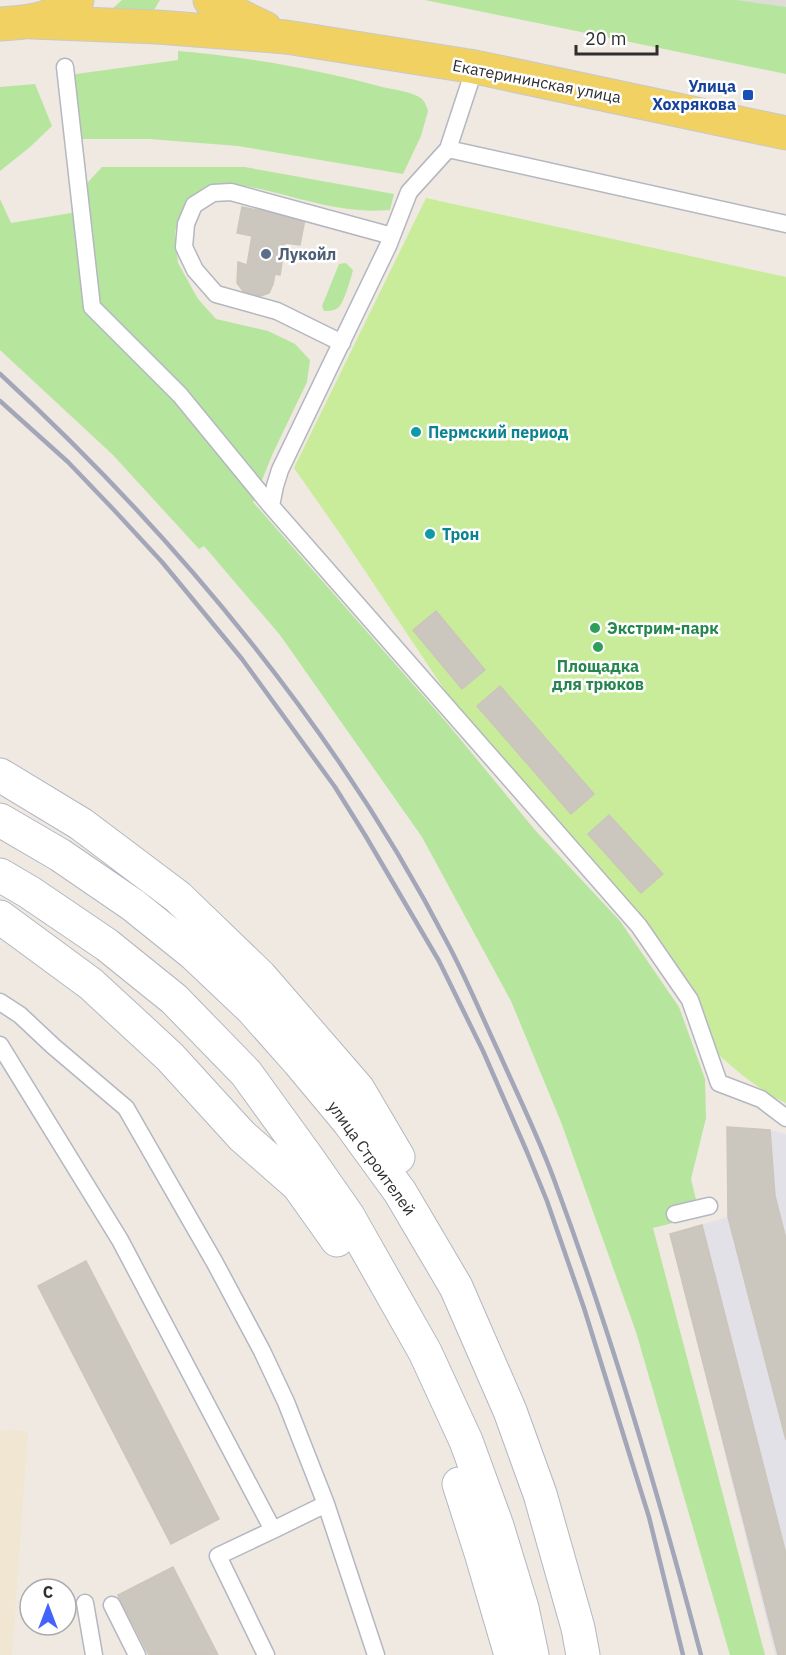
<svg xmlns="http://www.w3.org/2000/svg" width="786" height="1655" viewBox="0 0 786 1655" font-family="'IBM Plex Sans',sans-serif">
  <rect width="100%" height="100%" fill="#efe9e1"/>
  <path fill="#e3e1e8" d="M727,1127L770,1130L786,1134V1655H775L670,1234L728,1217Z"/>
  <path fill="#f0e6d1" d="M11,1430L28,1431L12,1655H0V1432Z"/>
  <path fill="#b6e59e" d="M122,0H160L154,10L113,8Z
    M425,0H786V74Z
    M178,51C247,57 316,69 382,87C394,90 412,91 422,99C425,102 427,107 428,111L421,136L403,174L238,146L149,139H80L69,75L178,60Z
    M35,84L52,126L30,147L0,171V87Z
    M102,167H245L394,194L390,210C342,215 296,196 250,187C236,184 222,185 208,185L185,203L175,232L178,263L198,299L216,319L268,331L295,344L310,360L307,382L273,453L253,502L447,723L535,830L620,921L679,1007L705,1079L706,1118L691,1179L700,1216L653,1228L765,1655H730L636,1332L561,1122L511,1001L422,837L280,635L204,546L199,549L113,455L0,350V199L11,223L71,213L89,181Z
    M346,263L353,270C351,278 344,302 339,307C335,311 329,311 324,311L322,306L339,264Z"/>
  <path fill="#c9ec9a" d="M426,198L786,277V1103L771,1096L742,1075L713,1050L695,1002L464,719L343,538L294,468Z"/>
  <path fill="#dfdcd8" d="M736,0H786V7Z"/>
  <path fill="#cbc7bf" stroke="#cbc5ba" stroke-width="1.5" d="M242,207L305,219L300,245L285,243L280,275L275,274L273,284L269,293L261,296H251L243,291L237,283L238,262L247,265L252,236L237,233Z
    M436,611L485,670L462,689L413,630Z
    M500,686L594,794L571,814L477,706Z
    M609,815L663,874L641,893L588,834Z
    M727,1127L770,1130L775,1196L786,1239V1440L728,1217Z
    M702,1225L786,1554V1655H778L670,1234Z
    M86,1261L219,1519L171,1544L38,1286Z
    M173,1567L218,1655H149L118,1595Z"/>
  <g fill="none" stroke-linecap="round" stroke-linejoin="round">
    <defs>
      <path id="service" d="M65,67L92,307L180,395L271,506
        M475,67L448,149L409,192L388,246L280,470L275,486L271,506L639,926L690,1000L719,1083L761,1099L786,1118
        M448,149L786,224
        M342,343L277,311L216,294L195,270L184,247L186,224L194,205L213,193L231,192L392,236
        M0,1002L20,1015L53,1046L126,1108L215,1263L262,1351L286,1402L326,1504L376,1655
        M0,1045L120,1240L273,1530L218,1556L266,1655
        M675,1214L709,1206
        M273,1530L326,1504
        M85,1603L94,1655
        M112,1605L137,1655"/>
      <path id="secondary" d="M0,775L81,824L178,897L260,976L358,1089L398,1157
        M0,820L60,855L133,905L194,954L252,1009L299,1062L349,1122L400,1192L456,1287L510,1411L540,1494L578,1628L583,1655
        M0,875L29,892L107,945L174,999L246,1073L309,1160L348,1216L425,1352L466,1441L497,1526L522,1608L532,1655
        M0,917L91,984L170,1057L242,1136L298,1185L337,1240
        M459,1484L482,1556L511,1655"/>
      <path id="primary" d="M210,0L248,20L265,28
        M32,22L157,27L286,37L475,67L786,133
        M0,24C32,22 51,20 77,0"/>
    </defs>
    <use href="#service" stroke="#b4b7c1" stroke-width="19"/>
    <use href="#secondary" stroke="#b4b7c1" stroke-width="35"/>
    <use href="#primary" stroke="#c9c9c9" stroke-width="35"/>
    <use href="#service" stroke="#fff" stroke-width="16"/>
    <use href="#secondary" stroke="#fff" stroke-width="33"/>
    <use href="#primary" stroke="#f2d163" stroke-width="33"/>
    <path stroke="#a3a6b8" stroke-width="4.5" d="M0,374C177,537 339,732 449,946C468,982 483,1019 500,1055C519,1098 540,1140 556,1185C613,1339 659,1496 701,1655
      M0,401L68,462L114,510L162,562L242,659L335,787L365,835L439,961L483,1051L527,1152L547,1201L584,1308L634,1469L649,1517L683,1655"/>
  </g>
  <rect fill="#1a4fb4" stroke="#fff" stroke-width="2" x="742" y="89" width="12" height="12" rx="3"/>
  <circle fill="#5c6f8a" stroke="#fff" stroke-width="2" cx="266" cy="254" r="6"/>
  <g fill="#0f9aa8" stroke="#fff" stroke-width="2">
    <circle cx="416" cy="432" r="6"/>
    <circle cx="430" cy="534" r="6"/>
  </g>
  <g fill="#2e9e5b" stroke="#fff" stroke-width="2">
    <circle cx="595" cy="628" r="6"/>
    <circle cx="598" cy="647" r="6"/>
  </g>
  <g text-anchor="middle" dominant-baseline="central" stroke-width="5" stroke-linejoin="round" paint-order="stroke">
    <g font-size="16" fill="#2e2e2e" stroke="#fff">
      <text transform="translate(537 81) rotate(11)">Екатерининская улица</text>
      <text transform="translate(372 1158) rotate(54)">улица Строителей</text>
    </g>
    <g font-size="16" font-weight="bold" fill="#164399" stroke="#fff" text-anchor="end">
      <text x="736" y="86">Улица<tspan x="736" dy="18">Хохрякова</tspan></text>
    </g>
    <g font-size="16" font-weight="bold" fill="#4e5e75" stroke="#fff" text-anchor="start">
      <text x="278" y="254">Лукойл</text>
    </g>
    <g font-size="16" font-weight="bold" fill="#0d838f" stroke="#fff" text-anchor="start">
      <text x="428" y="432">Пермский период</text>
      <text x="442" y="534">Трон</text>
    </g>
    <g font-size="16" font-weight="bold" fill="#27864d" stroke="#fff" text-anchor="start">
      <text x="607" y="628">Экстрим-парк</text>
      <text x="598" y="666" text-anchor="middle">Площадка<tspan x="598" dy="18">для трюков</tspan></text>
    </g>
  </g>
  <g transform="translate(48 1607)"><circle r="28" fill="#ffffff" stroke="#ababab" stroke-width="1.5"/>
  <path d="M0-4.5L10 22L0 15L-10 22Z" fill="#4264fb"/>
  <text y="-9" font-size="16" font-weight="bold" text-anchor="middle" fill="#2e2e2e">С</text>
  </g>
  <path d="M576 45v9h81v-9" fill="none" stroke="#2e2e2e" stroke-width="3"/>
  <text x="585" y="45" font-size="18" fill="#2e2e2e" stroke="#ffffff" stroke-width="4.5" paint-order="stroke">20 m</text>
</svg>
